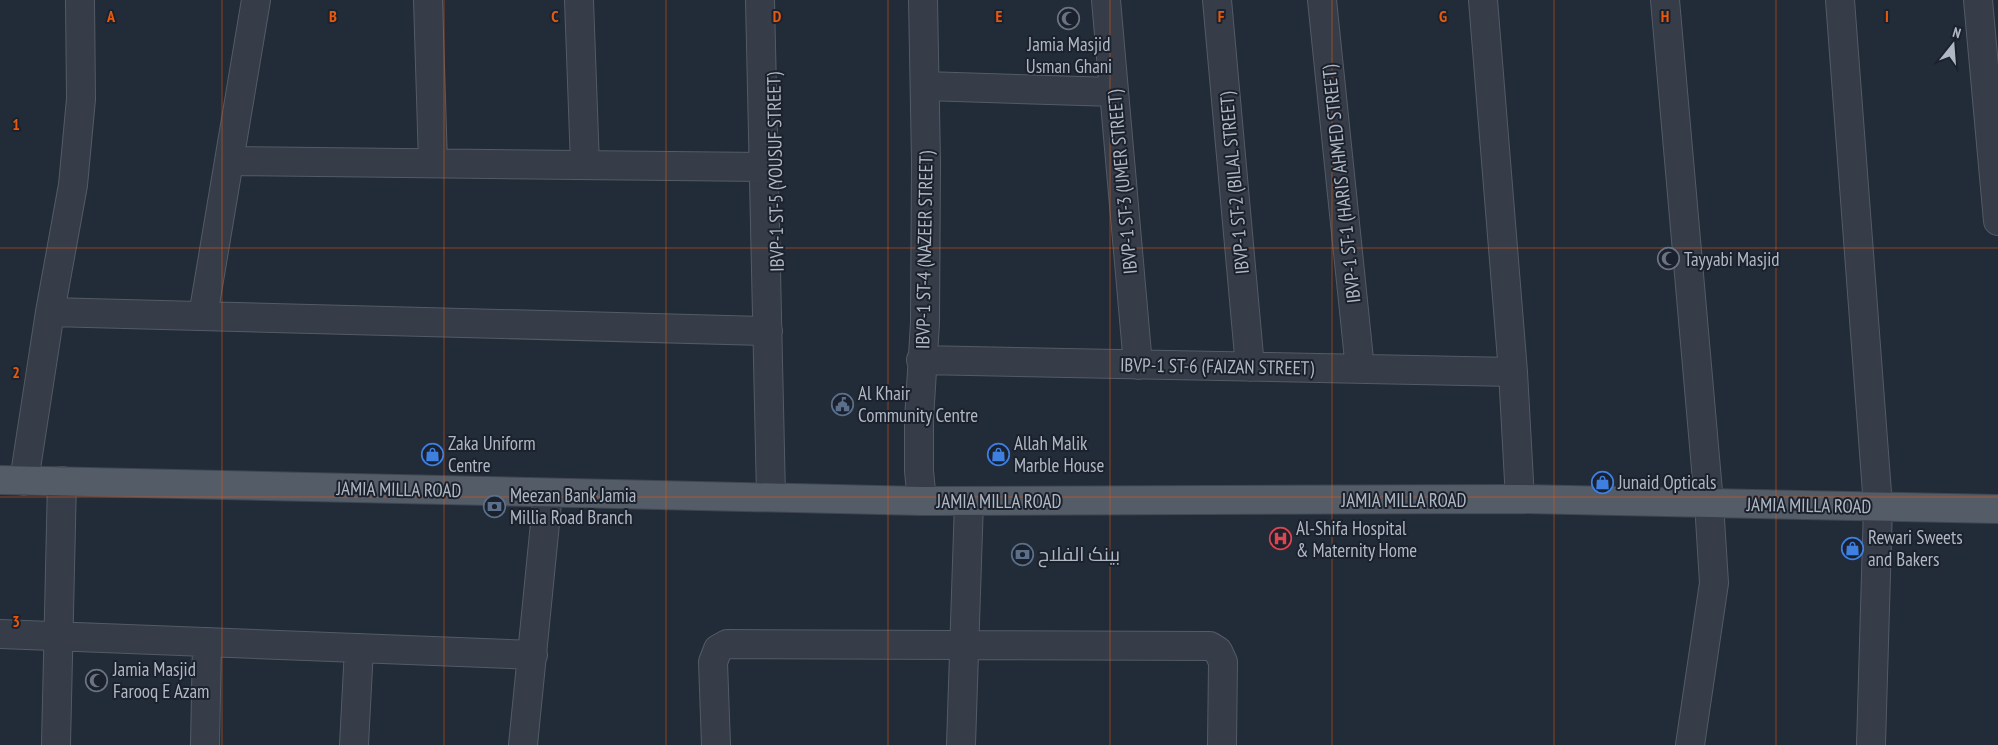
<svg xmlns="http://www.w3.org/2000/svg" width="1998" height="745" viewBox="0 0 1998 745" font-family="'PT Sans Narrow',Cairo,sans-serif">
  <rect width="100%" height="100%" fill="#222b38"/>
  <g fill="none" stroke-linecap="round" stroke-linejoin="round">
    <defs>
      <path id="minor" d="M428,0L433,163
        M579,0L585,165
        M760,0L771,496
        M1106,0L1138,365
        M1217,0L1250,367
        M1322,0L1360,369
        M1483,0L1513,372L1520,499
        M1665,0L1709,503L1714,583L1690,745
        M1840,0L1878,506L1871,745
        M1978,0L1998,221
        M925,86L1114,92
        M229,161L764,167
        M50,312L768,331
        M203,316L256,0
        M921,360L1513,372
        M24,481L50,312L73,185L81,99L80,0
        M922,501L919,471V419L925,323L926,162L923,0
        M0,634L533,655
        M56,745L62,481
        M205,745L207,642
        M354,745L359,648
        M523,745L548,493
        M716,745L713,662L718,649L727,644L1210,646L1218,651L1223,662L1222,745
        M961,745L969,501"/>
      <path id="major" d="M0,480L922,501L1520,499L1998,509"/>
    </defs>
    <use href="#minor" stroke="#535b66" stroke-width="30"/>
    <use href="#major" stroke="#3f4651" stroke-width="30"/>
    <use href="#minor" stroke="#363d48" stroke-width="28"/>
    <use href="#major" stroke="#545c68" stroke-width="28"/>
  </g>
  <path fill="none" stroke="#e8590c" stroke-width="1" stroke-opacity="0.55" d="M222,0V745M444,0V745M666,0V745M888,0V745M1110,0V745M1332,0V745M1554,0V745M1776,0V745M0,248H1998M0,497H1998"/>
  <defs>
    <symbol id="mosque-ring" viewBox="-11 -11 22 22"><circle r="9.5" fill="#1b222d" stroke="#6b7280" stroke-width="1.5"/><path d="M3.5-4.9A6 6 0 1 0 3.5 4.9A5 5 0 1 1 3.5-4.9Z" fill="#6b7280"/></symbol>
    <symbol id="civic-ring" viewBox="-11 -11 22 22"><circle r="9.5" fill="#1b222d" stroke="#5c6f8a" stroke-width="1.5"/><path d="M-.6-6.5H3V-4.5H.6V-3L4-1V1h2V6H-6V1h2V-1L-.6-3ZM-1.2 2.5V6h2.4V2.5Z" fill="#5c6f8a"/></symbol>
    <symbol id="shop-ring" viewBox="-11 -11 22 22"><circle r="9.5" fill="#1b222d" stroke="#3f7fe0" stroke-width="1.5"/><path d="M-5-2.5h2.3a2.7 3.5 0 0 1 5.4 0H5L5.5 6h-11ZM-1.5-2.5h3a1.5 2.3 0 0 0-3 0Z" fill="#3f7fe0"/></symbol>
    <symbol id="bank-ring" viewBox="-11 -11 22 22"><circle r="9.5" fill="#1b222d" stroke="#5c6f8a" stroke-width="1.5"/><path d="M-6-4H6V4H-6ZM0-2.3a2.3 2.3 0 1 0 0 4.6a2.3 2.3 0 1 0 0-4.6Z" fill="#5c6f8a"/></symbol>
    <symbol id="hospital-ring" viewBox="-11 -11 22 22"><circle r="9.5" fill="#1b222d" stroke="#e0444e" stroke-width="1.5"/><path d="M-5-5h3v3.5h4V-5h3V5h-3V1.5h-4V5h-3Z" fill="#e0444e"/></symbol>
  </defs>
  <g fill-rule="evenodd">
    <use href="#mosque-ring" x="1056" y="6" width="25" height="25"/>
    <use href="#mosque-ring" x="1656" y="246" width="25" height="25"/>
    <use href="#civic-ring" x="830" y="392" width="25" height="25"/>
    <use href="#shop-ring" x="420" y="442" width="25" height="25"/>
    <use href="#shop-ring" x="986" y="442" width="25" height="25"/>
    <use href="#shop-ring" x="1590" y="470" width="25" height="25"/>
    <use href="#bank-ring" x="482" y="494" width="25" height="25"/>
    <use href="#hospital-ring" x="1268" y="526" width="25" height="25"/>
    <use href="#shop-ring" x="1840" y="536" width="25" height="25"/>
    <use href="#bank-ring" x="1010" y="542" width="25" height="25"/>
    <use href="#mosque-ring" x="84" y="668" width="25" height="25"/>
  </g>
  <g text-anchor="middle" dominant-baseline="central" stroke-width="4" stroke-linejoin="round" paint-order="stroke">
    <g font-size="19" fill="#b0b8c4" stroke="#1b222d" text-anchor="start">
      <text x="1069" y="44" text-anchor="middle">Jamia Masjid<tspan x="1069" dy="22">Usman Ghani</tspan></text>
      <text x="1684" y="259">Tayyabi Masjid</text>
      <text x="858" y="393">Al Khair<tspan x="858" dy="22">Community Centre</tspan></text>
      <text x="448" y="443">Zaka Uniform<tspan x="448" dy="22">Centre</tspan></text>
      <text x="1014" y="443">Allah Malik<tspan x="1014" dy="22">Marble House</tspan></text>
      <text x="1618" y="482">Junaid Opticals</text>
      <text x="510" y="495">Meezan Bank Jamia<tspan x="510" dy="22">Millia Road Branch</tspan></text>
      <text x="1296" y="528">Al-Shifa Hospital<tspan x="1296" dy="22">&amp; Maternity Home</tspan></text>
      <text x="1868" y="537">Rewari Sweets<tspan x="1868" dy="22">and Bakers</tspan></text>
      <text x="1038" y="554">بینک الفلاح</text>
      <text x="113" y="669">Jamia Masjid<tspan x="113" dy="22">Farooq E Azam</tspan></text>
    </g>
    <g font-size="19" fill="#b0b8c4" stroke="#1b222d">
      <text transform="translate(775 172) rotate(-91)">IBVP-1 ST-5 (YOUSUF STREET)</text>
      <text transform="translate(1122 182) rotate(-95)">IBVP-1 ST-3 (UMER STREET)</text>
      <text transform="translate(1234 183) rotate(-95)">IBVP-1 ST-2 (BILAL STREET)</text>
      <text transform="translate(1341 184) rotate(-96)">IBVP-1 ST-1 (HARIS AHMED STREET)</text>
      <text transform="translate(924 250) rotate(-89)">IBVP-1 ST-4 (NAZEER STREET)</text>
      <text transform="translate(1217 366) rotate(1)">IBVP-1 ST-6 (FAIZAN STREET)</text>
      <text transform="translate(399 489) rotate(1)">JAMIA MILLA ROAD</text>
      <text x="1404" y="500">JAMIA MILLA ROAD</text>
      <text x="999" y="501">JAMIA MILLA ROAD</text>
      <text transform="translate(1809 505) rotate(1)">JAMIA MILLA ROAD</text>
    </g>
  </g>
  <g font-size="16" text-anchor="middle" font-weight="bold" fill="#e8590c" stroke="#1b222d" stroke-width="4" stroke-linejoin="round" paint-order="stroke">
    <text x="111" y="22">A</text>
    <text x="333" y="22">B</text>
    <text x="555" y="22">C</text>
    <text x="777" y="22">D</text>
    <text x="999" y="22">E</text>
    <text x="1221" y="22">F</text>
    <text x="1443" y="22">G</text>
    <text x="1665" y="22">H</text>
    <text x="1887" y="22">I</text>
    <text x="16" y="130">1</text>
    <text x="16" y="378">2</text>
    <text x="16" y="627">3</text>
  </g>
  <g transform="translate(1953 45) rotate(17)" stroke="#1b222d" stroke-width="4" paint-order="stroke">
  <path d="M0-4L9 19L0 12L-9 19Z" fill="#b0b8c4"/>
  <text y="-8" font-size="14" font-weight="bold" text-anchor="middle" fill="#b0b8c4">N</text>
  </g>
</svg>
